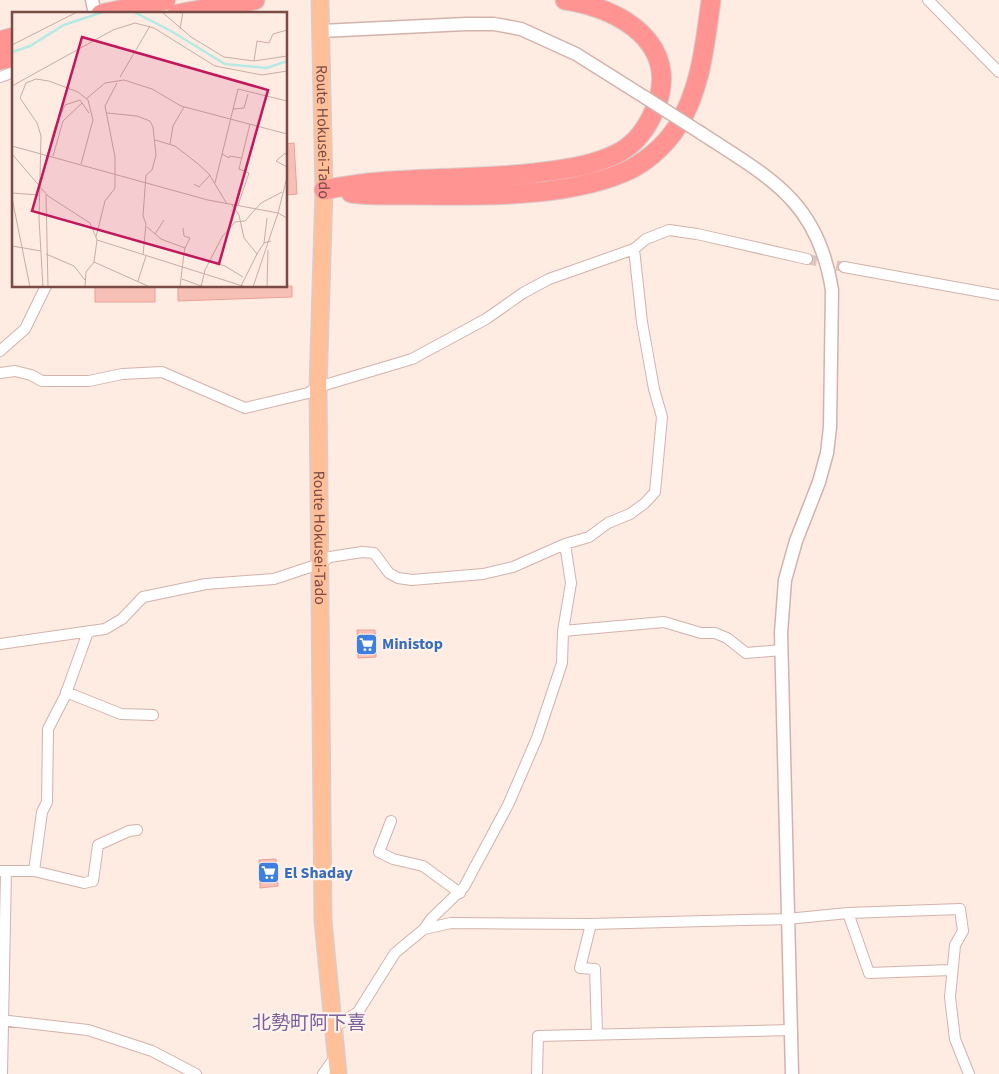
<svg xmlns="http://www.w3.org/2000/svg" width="999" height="1074" viewBox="0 0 999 1074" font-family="'Source Sans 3','Noto Sans JP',sans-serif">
  <rect width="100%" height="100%" fill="#feece3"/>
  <path fill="#f7c0b7" stroke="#eba096" d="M294,143L297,194L286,195V144Z
    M95,286H155V302H95Z
    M178,286H292V297L178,301Z
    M357,630H375L376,657L358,658Z
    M276,859L278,886L260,888L259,860Z"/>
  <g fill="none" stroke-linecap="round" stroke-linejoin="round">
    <path stroke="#ddc4bc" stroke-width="10" stroke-dasharray="10 5" stroke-linecap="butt" d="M807,259L844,267"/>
    <defs>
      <path id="minor" d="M928,0L999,72
        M0,77L14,72
        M844,267L999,295
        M0,351L25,329L46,286
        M0,373L15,371L31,375L42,381H89L122,374L162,372L245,408L308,393L318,387L412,359L486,319L523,293L549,279L634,249L646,239L669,230L697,234L807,259
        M563,631L664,622L701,633H715L727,638L746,653L782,650
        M0,644L105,629L122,619L143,597L206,584L274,579L319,564L330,557L362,552L374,553L389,573L398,578L412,580L483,574L513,567L565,544L589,537L608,523L630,514L645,503L655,492L662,417L654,389L642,322L634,249
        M66,692L121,714L153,715
        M391,821L379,852L393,859L423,866L460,893
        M1,871H6L2,1074
        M6,871H34L42,812L47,802L48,729L65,696L88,632
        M34,871L84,883L93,881L98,845L129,831L137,830
        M848,913L869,973L951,970
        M591,924L580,968L595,969L597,1033
        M424,929L451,923L591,924L787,919L848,913L960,909L963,931L955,945L950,997L955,1039L969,1074
        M0,1020L88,1030L152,1051L196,1074
        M333,1028L358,1012L395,953L424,929L431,919L464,887L508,805L537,738L562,663L563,631L571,583L565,544
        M323,1074L336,1056
        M537,1074L538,1036L792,1030"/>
      <path id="tertiary" d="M92,0L95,14
        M321,31L466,24H494L521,29L576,54L646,98
        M701,133C770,178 818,201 832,290L830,427L827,453L819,482L796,541L785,580L781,633L792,1074"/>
      <g id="primary">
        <path id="s1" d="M320,0L324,190L318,387L323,921L338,1074"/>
      </g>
      <path id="motorway" d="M177,14L255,0
        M0,41L14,37
        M0,60L14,57
        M324,190C394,175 465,181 535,173C564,169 594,166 620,152C636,143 648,126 655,109C682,44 620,8 565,0
        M351,193C374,196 397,195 419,195C481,196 565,197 622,173C643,165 665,146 677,127C701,90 705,43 711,0"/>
    </defs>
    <use href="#minor" stroke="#d3b2aa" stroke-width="12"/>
    <use href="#tertiary" stroke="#d3b2aa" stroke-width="15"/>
    <use href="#primary" stroke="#d9cdcb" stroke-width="19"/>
    <use href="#motorway" stroke="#d9cdcb" stroke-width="21"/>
    <use href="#minor" stroke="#fff" stroke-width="10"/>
    <use href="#tertiary" stroke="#fff" stroke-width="12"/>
    <use href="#primary" stroke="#ffbf99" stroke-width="16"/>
    <use href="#motorway" stroke="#ff9493" stroke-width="19"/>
    <defs>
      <path id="tertiary-bridge" d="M646,98L701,133"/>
      <path id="motorway-bridge" d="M101,14L166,0"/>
    </defs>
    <use href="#tertiary-bridge" stroke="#d3b2aa" stroke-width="15" stroke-linecap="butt"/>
    <use href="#motorway-bridge" stroke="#d9cdcb" stroke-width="21" stroke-linecap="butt"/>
    <use href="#tertiary-bridge" stroke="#fff" stroke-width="12"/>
    <use href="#motorway-bridge" stroke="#ff9493" stroke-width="19"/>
  </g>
  <defs>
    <symbol id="supermarket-square" viewBox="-11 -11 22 22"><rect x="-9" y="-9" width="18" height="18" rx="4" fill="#3f7fe0" stroke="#fff2eb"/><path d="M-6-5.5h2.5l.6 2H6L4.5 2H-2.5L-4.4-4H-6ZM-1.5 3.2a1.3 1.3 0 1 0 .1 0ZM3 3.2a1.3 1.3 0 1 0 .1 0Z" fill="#fff"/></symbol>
  </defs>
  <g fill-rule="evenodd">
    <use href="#supermarket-square" x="354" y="632" width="25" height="25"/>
    <use href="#supermarket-square" x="256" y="860" width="25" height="25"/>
  </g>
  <g text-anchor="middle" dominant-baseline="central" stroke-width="4.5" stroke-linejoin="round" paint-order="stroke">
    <g font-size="16" fill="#794b46" stroke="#fff2eb">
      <text stroke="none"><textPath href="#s1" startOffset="132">Route Hokusei-Tado</textPath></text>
      <text stroke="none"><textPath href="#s1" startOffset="538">Route Hokusei-Tado</textPath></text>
    </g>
    <g font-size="16" font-weight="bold" fill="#366cbe" stroke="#fff2eb" text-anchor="start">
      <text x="382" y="644">Ministop</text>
      <text x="284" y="873">El Shaday</text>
    </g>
    <g font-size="19" fill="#79619d" stroke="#fff2eb">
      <text x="309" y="1023">北勢町阿下喜</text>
    </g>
  </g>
  <g transform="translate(12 12)">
    <rect width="275" height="275" fill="#feece3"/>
    <path fill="none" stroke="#b5eae4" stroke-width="2.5" d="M122,0L159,19L213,52L255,56L275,49M0,40L18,34L52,13L91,0"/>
    <path fill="none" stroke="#c9aca4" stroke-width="1" d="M150,0L179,25L212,45L242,49L275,44M168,17L171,0M0,33L65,0M242,49L245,29L257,31L261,22L275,18M108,65L138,14M0,74L101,18L123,11L142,16L203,54L250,63L275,59M74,87L93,71L112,68L140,77L169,94L275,122M221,97L232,96L236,82M95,101L125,104L138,109L141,115L144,143L140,158L134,163L131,204L134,212L131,243M143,128L163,134L185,151L197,162L215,192M158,132L161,114L172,95M0,134L196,188L266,201L275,206M0,142L36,184L78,211L85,228L234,275M210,142L217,146L218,144L229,146M41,144L51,109L70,91M275,144L273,141L264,149L275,155M32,156L43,115L53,93L68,88L77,101M203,171L226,77L275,89M182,172L187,175L198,163M0,181L27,183M34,183L36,275M0,186L18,275M220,193L227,203L232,226L245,242M226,193L237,161L227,157L238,112M266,201L275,165M135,215L149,227L173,236L172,241M171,216L172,224L178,226L173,236M143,222L152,208M84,225L93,189L103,176V145L93,94L105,71M252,231L255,206M0,234L29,239M34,242L62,254L73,268M82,250L138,275M170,267L192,275M126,269L134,244M229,274L245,242L252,231L259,229M31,275L27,207L29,124L25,111L8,86L14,71L24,67L37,69L66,80L76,88L81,108L69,152M73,275L74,260L82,250L85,228M168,275L172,241L213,254L231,265M189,275L193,258L210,225L223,210L233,209L249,191L270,180M241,275L266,201M255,275L256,238"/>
    <path fill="#c2185b" fill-opacity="0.15" stroke="#c2185b" stroke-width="2.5" d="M70,25L256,78L207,252L20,199Z"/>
    <rect width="275" height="275" fill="none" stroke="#794b46" stroke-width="2.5"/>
  </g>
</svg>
